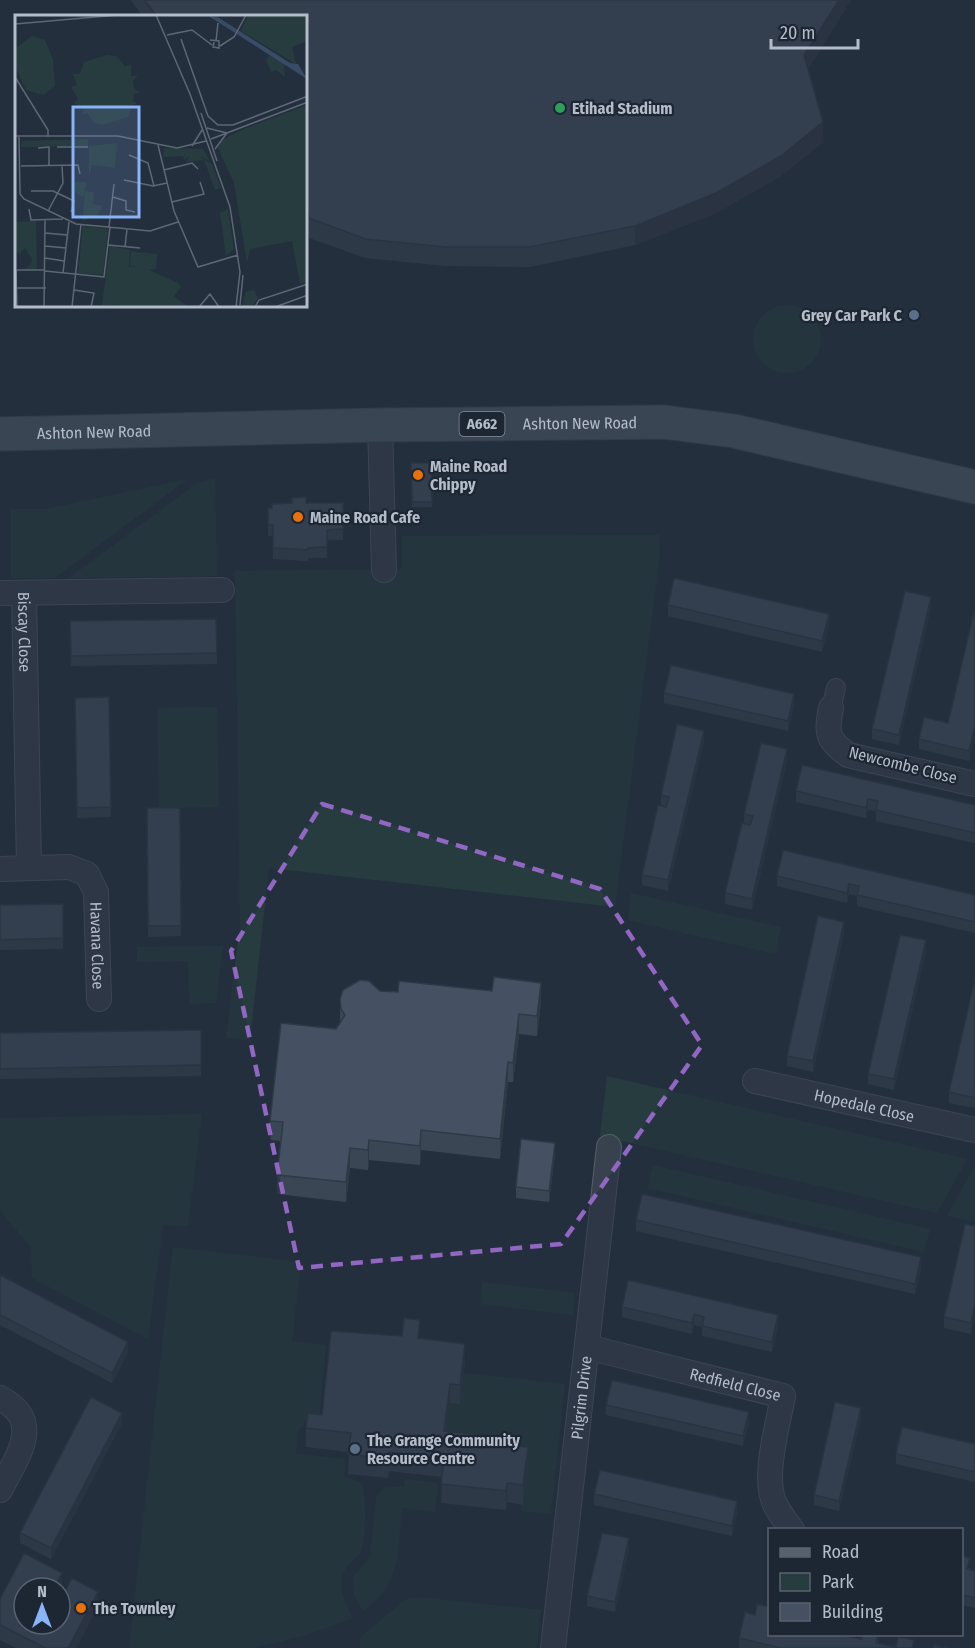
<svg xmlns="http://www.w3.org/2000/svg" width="975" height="1648" viewBox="0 0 975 1648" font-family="'Fira Sans Condensed',sans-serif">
  <rect width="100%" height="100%" fill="#242f3e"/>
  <path fill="#263c3f" d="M753 339a34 34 0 1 1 68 0a34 34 0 1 1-68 0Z
    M215,478L217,576L69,578L197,483Z
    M188,479L55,578H11V509H46Z
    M659,535L660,552L615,907L269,868L250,1040L226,1038L240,924L235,571L402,569V536Z
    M217,707L219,807L159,808L157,708Z
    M631,893L781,927L775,954L628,920Z
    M223,946L216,1003L189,1004L188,961L137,962V947Z
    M607,1076L967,1159L937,1213L600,1136Z
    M202,1114L188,1226L163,1225L148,1339L32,1278L31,1247L0,1211V1118Z
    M653,1165L930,1229L924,1252L648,1188Z
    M975,1165V1222L947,1216Z
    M173,1247L301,1262L292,1341L326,1345L319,1420L308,1418L298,1432L296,1454L345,1459L344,1477L361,1482C367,1493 366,1539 361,1551C359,1556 352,1561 348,1565C335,1582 344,1601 353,1618L307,1635L254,1648H129Z
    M482,1282L575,1293L573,1315L480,1304Z
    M464,1373L565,1384L551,1514L521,1511L527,1466L444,1450L450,1403L460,1404Z
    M405,1479L438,1483L435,1512L402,1508C397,1549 402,1586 363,1611L354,1595L353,1577L370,1557L376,1498L383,1488L404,1486Z
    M420,1597L541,1610L537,1648H359L361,1637L402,1602L410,1598Z"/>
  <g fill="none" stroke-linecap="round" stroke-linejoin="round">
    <defs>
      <path id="pedestrian" d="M831,708L836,688"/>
      <g id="minor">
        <path d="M380,425L384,570"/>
        <path d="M0,593L222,590"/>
        <path id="s1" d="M24,593L29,868"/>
        <path d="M831,708C826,734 827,739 848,755L975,784"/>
        <path id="s2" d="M0,869L69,867L87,874L96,892L99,999"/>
        <path id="s3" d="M755,1081L975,1130"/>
        <path id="s4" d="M587,1347L783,1396C778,1425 763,1475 774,1502C778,1512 786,1521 792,1530"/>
        <path d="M0,1398C45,1421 17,1457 0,1490"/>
        <path id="s5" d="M553,1648L609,1147"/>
      </g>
      <g id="primary">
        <path id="s6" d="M0,434L380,425L664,422L734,431L975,487"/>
      </g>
    </defs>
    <use href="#pedestrian" stroke="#565f6c" stroke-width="20"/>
    <use href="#minor" stroke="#565f6c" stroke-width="26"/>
    <use href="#primary" stroke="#414a57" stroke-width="35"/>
    <use href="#pedestrian" stroke="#38414e" stroke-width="18"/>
    <use href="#minor" stroke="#38414e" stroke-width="24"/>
    <use href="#primary" stroke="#56606e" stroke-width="33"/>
  </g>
  <path fill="#3b4654" d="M131,0H851L808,69L823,142L781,176L716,213L635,245L530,267L445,266L365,258L309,238L306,220V16H142Z
    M411,463H431L432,507H412Z
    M306,503H343V540H327V558H308V561L273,559V536H268V508Z
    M668,605L829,625L822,652L668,616Z
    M931,607L899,745L872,739V729Z
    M975,607V736L969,761L919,749V739L948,723Z
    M216,619L217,664L71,666L70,621Z
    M664,693L794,704L788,731L664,703Z
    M109,697L111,817L77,818L75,698Z
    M704,741L668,891L642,885V875L661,805V795Z
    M787,760L752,910L725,904V893L744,824V814Z
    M796,791L975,805V843L876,821V811L868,810L866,818L796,802Z
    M147,808H180L181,936L148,937Z
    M777,876L975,895V933L857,906V896L849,894L847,903L777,886Z
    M0,905L63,938V949L0,950Z
    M844,933L813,1072L787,1066V1056Z
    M926,951L894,1090L868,1084V1074Z
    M975,978V1108L949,1103V1092Z
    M380,991L541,1002L537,1036L519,1034L513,1082H508L500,1159L421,1150L420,1165L369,1160L368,1170L350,1168L346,1202L277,1194V1175L281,1141L270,1140V1121L340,1022V999Z
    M201,1030V1076L0,1079V1033Z
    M555,1153L549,1202L516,1198V1187Z
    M636,1220L921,1268L915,1294L636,1231Z
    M975,1226L971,1334L944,1328V1317Z
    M0,1275L128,1353L112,1383L0,1325Z
    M628,1280L778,1326L772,1352L702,1336V1327L694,1325L692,1334L622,1317V1307Z
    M420,1338L465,1363L460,1404L450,1403L446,1431L511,1445L528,1466L523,1505L507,1502L506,1510L441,1503L442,1477L389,1471L388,1478L348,1474L349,1452L306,1447V1428Z
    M606,1405L749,1422L743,1446L606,1415Z
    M861,1418L839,1511L814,1505V1495Z
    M122,1423L51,1559L20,1543V1533Z
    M975,1444V1482L896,1464V1454Z
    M594,1494L737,1512L732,1536L594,1505Z
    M629,1549L615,1612L587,1606V1596Z
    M24,1553L62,1588H24V1624H60L98,1607L76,1648H16L0,1640V1599Z
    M962,1556L969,1569L975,1571V1608L962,1605Z
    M770,1635H843L861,1639L878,1635V1643L896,1647L914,1648H739V1638Z"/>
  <path fill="#303945" d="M839,0H851L804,75V55Z
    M823,122V142L781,176L716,213L635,245V226Z
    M931,597V607L899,745V735Z
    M829,614V625L822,652V641Z
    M794,694V704L788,731V721Z
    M975,726V736L969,761V751Z
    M704,731V741L668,891V880Z
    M787,749V760L752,910V899Z
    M868,799V810L866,818V808Z
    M849,884V894L847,903V893Z
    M844,922V933L813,1072V1061Z
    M926,940V951L894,1090V1079Z
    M541,983V1002L537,1036V1016Z
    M519,1014V1034L513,1082V1063Z
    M508,1062V1082L500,1159V1139Z
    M421,1130V1150L420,1165V1146Z
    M369,1140V1160L368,1170V1150Z
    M555,1143V1153L549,1202V1191Z
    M350,1148V1168L346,1202V1182Z
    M921,1257V1268L915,1294V1284Z
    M975,1304V1315L971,1334V1323Z
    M694,1314V1325L692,1334V1323Z
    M778,1315V1326L772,1352V1342Z
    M128,1342V1353L112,1383V1373Z
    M465,1344V1363L460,1404V1385Z
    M450,1384V1403L444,1450V1431Z
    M861,1408V1418L839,1511V1501Z
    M749,1412V1422L743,1446V1436Z
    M122,1413V1423L51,1559V1548Z
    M528,1447V1466L523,1505V1485Z
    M507,1483V1502L506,1510V1491Z
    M737,1501V1512L732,1536V1526Z
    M629,1538V1549L615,1612V1602Z
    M62,1573V1588L60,1592V1588H54Z
    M98,1592V1607L76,1648H68Z
    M20,1593V1608L15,1601Z"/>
  <path fill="#455162" stroke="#303945" stroke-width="1.5" d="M144,0H839L804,55L823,122L781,156L716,193L635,226L530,247H445L365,239L309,218L306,200V16H157Z
    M411,463H431L432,502H412Z
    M306,497V503H343V529L327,530V547L308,548V550L273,548V525H268V508H272V504L292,503V498Z
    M674,578L829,614L822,641L668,605Z
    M905,591L931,597L899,735L872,729Z
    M975,607V726L969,751L919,739L924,717L948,723Z
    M216,619L217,653L71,656L70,621Z
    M671,665L794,694L788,721L664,693Z
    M109,697L111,807L77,808L75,698Z
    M677,724L704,731L668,880L642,875L658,805L666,807L669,797L661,795Z
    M761,743L787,749L752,899L725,893L742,823L750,825L753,816L744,814Z
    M802,765L975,805V833L876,810L878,801L868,799L866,808L796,791Z
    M147,808H180L181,926H148Z
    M783,850L975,895V922L857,895L859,886L849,884L847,893L777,876Z
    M63,904V938L0,940V905Z
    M818,916L844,922L813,1061L787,1056Z
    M900,935L926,940L894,1079L868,1074Z
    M494,977L541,983L537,1016L519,1014L513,1063L508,1062L500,1139L421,1130L420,1146L369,1140L368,1150L350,1148L346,1182L277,1175L283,1122L270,1121L281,1023L336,1029L345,1015L341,1009L340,999L343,990L360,980L369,981L380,991L398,992L399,981L492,991Z
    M975,978V1098L949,1092Z
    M201,1030V1065L0,1069V1033Z
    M521,1139L555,1143L549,1191L516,1187Z
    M642,1194L921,1257L915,1284L636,1220Z
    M965,1224L975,1226V1304L971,1323L944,1317Z
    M0,1275L128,1342L112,1373L0,1315Z
    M628,1280L778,1315L772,1342L702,1326L704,1317L694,1314L692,1323L622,1307Z
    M404,1318L420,1320L418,1338L465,1344L460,1385L450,1384L444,1431L511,1438L510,1445L528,1447L523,1485L507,1483L506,1491L441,1484L444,1458L389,1452L388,1459L348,1454L351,1433L306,1428L308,1413L322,1415L331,1331L402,1336Z
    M612,1380L749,1412L743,1436L606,1405Z
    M91,1397L122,1413L51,1548L20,1533Z
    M835,1402L861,1408L839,1501L814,1495Z
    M902,1427L975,1444V1472L896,1454Z
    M600,1470L737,1501L732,1526L594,1494Z
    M602,1533L629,1538L615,1602L587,1596Z
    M24,1553L62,1573L54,1588H24V1595L20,1593L15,1601L24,1606V1624H60V1600L72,1578L98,1592L68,1648H45L0,1625V1599Z
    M962,1556L970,1558L967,1569L975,1571V1598L962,1595Z
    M757,1604L770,1607V1635H841L861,1639L862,1635H878L876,1643L896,1647L898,1637L914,1640L912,1648H781L739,1638L745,1612L755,1615Z
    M934,1645L947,1648H933Z"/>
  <path d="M0 0H975V1648H0ZM322,804L600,889L702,1045L561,1244L299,1268L231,951Z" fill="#242f3e" fill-opacity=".55" fill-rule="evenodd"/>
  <path fill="none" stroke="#9266c3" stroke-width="4.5" stroke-dasharray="12 8" stroke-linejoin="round" d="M322,804L600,889L702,1045L561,1244L299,1268L231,951Z"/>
  <circle fill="#2e9e5b" stroke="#1d2633" stroke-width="2" cx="560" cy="108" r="6"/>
  <g fill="#5c6f8a" stroke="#1d2633" stroke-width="2">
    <circle cx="914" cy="315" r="6"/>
    <circle cx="355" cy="1449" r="6"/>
  </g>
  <g fill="#e8710a" stroke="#1d2633" stroke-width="2">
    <circle cx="418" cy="475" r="6"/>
    <circle cx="298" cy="517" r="6"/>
    <circle cx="81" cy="1608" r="6"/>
  </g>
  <g text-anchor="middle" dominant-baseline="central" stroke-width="4.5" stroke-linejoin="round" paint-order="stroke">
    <rect fill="#1d2633" stroke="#878f9c" stroke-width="1.5" x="459.5" y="412" width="45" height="24" rx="4.5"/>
    <g font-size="15" font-weight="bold" fill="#b4bcc9">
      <text x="482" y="424">A662</text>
    </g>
    <g font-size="16" font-weight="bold" fill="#b4bcc9" stroke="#1d2633" text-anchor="start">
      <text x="572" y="108">Etihad Stadium</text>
      <text x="902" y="315" text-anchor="end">Grey Car Park C</text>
      <text x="430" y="466">Maine Road<tspan x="430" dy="18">Chippy</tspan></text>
      <text x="310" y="517">Maine Road Cafe</text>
      <text x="367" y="1440">The Grange Community<tspan x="367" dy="18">Resource Centre</tspan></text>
      <text x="93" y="1608">The Townley</text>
    </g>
    <g font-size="16" fill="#b4bcc9" stroke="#1d2633">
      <text stroke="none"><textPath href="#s6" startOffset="580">Ashton New Road</textPath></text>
      <text stroke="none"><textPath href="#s6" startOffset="94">Ashton New Road</textPath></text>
      <text stroke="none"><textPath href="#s1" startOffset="39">Biscay Close</textPath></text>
      <text transform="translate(903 765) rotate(14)">Newcombe Close</text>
      <text stroke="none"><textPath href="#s2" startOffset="162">Havana Close</textPath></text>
      <text stroke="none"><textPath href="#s3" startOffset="112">Hopedale Close</textPath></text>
      <text stroke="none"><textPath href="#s4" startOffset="153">Redfield Close</textPath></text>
      <text stroke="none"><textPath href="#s5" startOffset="252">Pilgrim Drive</textPath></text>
    </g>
  </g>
  <g transform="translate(15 15)">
    <rect width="292" height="292" fill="#242f3e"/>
    <path d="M233,0H292V26L277,32L281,49L226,16ZM17,21L30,25L38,45L40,71L28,80L11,75L0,52L1,33ZM92,40L101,41L110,51L116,49V61H123L118,65L119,74L125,77L119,79L118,86L123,89L117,90L113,102L88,110L79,108L72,98L66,100L69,95L59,88L63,84L56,72L62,70L58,59H65L69,47ZM255,40L269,49L270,62L261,55L256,57L251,45ZM292,90V267L285,269L277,226L235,234L232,248L219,168L203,133L207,125L229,114ZM73,124V131L6,132L7,126ZM102,128L100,153L77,150L74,162V131ZM149,133L188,134L195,146L185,142L197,149L206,173L200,175L189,145L170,147L175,141L169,145L168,141L148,142ZM56,167H72L69,176L79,177L78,189L88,191L83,200L67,206L70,177L68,182L61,178ZM213,194L219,234L211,241L205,198ZM21,206L22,254H9L16,250L17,244L10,233L5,238L7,241L1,236L0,207ZM68,211L93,214L88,260L63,258ZM95,231L115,235L114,252H124L115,251L116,236L142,239L141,254L134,255L163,268L166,272L159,281L173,292L87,290ZM239,275L243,283L237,292H227L231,277Z" fill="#263c3f"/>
    <path d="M192,0L204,3L275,48L283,49L292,64Z" fill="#394c67"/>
    <path fill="none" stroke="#5e6776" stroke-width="1.5" d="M141,0L175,79L215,192L225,257L221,292M0,9L103,0M152,20L177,15L197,30M166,24L193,101L203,110H218L293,81M195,25L204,26V33L198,32L199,27M201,26L203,8M205,31L219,22L231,0M0,62L33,115V122M186,98L202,146M192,113L212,118M0,121H103L162,133L191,126M4,122L5,179L9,184L61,209L135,216L163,207M196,124L293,87M143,130L159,196L183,252L223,240M177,131L187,115M42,132H73M23,133L34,132V151M200,134L212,118M114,140L133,148L139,171M6,151L63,150L65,159M149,155L177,148L183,154M109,165L138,171L152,168M16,176H38L59,186L56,197M98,182L111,186V195L120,197M157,187L189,179L185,167M14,194L16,205L48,204M33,196L48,168L47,151M94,212L99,169M30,218L52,220M93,230L125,233M30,231L51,233M110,232L112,214M30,243L49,246M1,255L2,292M2,255H30M30,256L89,262L95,212M48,258L54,207M2,273H31M59,275L79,278L76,292M225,290L228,260M29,292L30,205M57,292L66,209M184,292L195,279L204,292M240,292L244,285L293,269M260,292L293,280"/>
    <path fill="#8ab4f8" fill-opacity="0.15" stroke="#8ab4f8" stroke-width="3" d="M58,92H124V202H58Z"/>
    <rect width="292" height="292" fill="none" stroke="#b4bcc9" stroke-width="3"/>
  </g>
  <rect x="768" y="1528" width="195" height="108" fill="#1d2633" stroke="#59626f" stroke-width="1.5"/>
  <rect x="780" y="1548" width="30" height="9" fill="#56606e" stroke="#59626f" stroke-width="1.5"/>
  <text x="822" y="1558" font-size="18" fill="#b4bcc9">Road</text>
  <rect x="780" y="1573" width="30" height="18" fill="#263c3f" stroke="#59626f" stroke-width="1.5"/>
  <text x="822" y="1588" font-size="18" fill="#b4bcc9">Park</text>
  <rect x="780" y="1603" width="30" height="18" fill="#455162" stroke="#59626f" stroke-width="1.5"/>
  <text x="822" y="1618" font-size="18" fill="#b4bcc9">Building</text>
  <g transform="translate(42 1606)"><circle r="28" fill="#1d2633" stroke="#59626f" stroke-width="1.5"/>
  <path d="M0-4.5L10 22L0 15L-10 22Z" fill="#8ab4f8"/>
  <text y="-9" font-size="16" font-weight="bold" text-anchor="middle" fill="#b4bcc9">N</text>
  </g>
  <path d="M771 39v9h87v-9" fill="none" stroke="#b4bcc9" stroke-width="3"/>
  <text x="780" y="39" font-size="18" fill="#b4bcc9" stroke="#1d2633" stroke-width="4.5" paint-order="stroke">20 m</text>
</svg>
